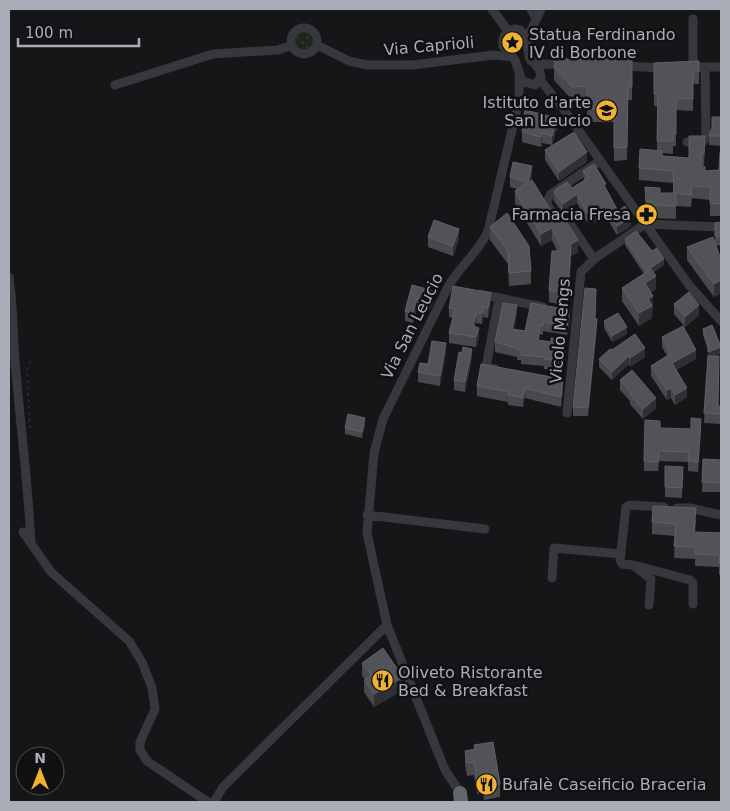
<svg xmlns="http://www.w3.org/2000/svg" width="730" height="811" viewBox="0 0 730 811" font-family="'DejaVu Sans',sans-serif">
  <defs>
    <pattern id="grass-dots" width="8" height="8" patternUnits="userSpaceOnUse" patternTransform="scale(1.25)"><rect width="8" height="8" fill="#1e261f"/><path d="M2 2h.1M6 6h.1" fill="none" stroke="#3c433d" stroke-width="1.8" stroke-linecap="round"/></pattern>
  </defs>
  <rect width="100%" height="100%" fill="#161618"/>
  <path fill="url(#grass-dots)" d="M296 41a8 8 0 1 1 16 0a8 8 0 1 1-16 0Z"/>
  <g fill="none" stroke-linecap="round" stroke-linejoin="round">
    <path stroke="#3d3f44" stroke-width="1" stroke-dasharray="2.5 4" stroke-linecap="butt" d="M30,428L27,370L32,357
      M9,531H15"/>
    <path stroke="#37383d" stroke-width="9" d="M492,9L508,31
      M531,9L536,18
      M291 41a13 13 0 1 1 26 0a13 13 0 1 1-26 0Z
      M515,29L520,30L526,36L529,57L539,69L541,77L535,85L522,81L515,60L503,46C502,36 506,31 515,29Z
      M527,39L541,9
      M317,45L349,61L367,65H412L494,55L513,57
      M531,61L543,64L566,65
      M622,66L666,68
      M689,67H721
      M693,67V19
      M540,80L562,107L689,285L721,321
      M115,85L213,54L278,50L292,45
      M687,142H703L706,137L705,68
      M594,259L568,221H558L546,203L551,194L600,161
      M9,277C13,305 13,332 15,361C20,422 28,482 31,543
      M480,294L543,307
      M495,369L486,367L499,298
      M567,413L581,272L594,259L645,224L721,227
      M677,508H690L721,515
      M367,515L485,529
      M23,532L51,572L129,641L142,662L152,688L155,709L140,742V750L147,761L208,802
      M638,566L690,580L693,583V604
      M552,578L554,548L621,554
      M649,605L651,579L633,565L622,564L620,560L626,507L630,505L664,507
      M463,797L445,770L387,625L367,533L374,453L383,419L448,287C459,267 479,252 488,231L519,101V78
      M214,802L223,787L387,625"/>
    <path stroke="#63666e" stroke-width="14" d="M460,793L461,802"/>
  </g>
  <path fill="#47494d" d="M632,59V100H628L627,160L614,161V122H587V99L572,100L554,80V67Z
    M699,61V84H693V111L676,110V146H673V154L662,153V156L689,158L705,148L704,165H701L705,171L719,170L721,152V216H710V200L692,198L691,207L676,206V219L654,218V214H646L645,187L660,193H673V183L639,180V168L657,150V106H654V63Z
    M721,117V146L709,145V136L712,128Z
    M557,128L552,145L542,143L541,147L522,142V132Z
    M545,150L587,162L559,181L545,160Z
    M583,171L606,190L618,211L631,226L617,235L605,216L594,223L592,220L587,222L577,203L563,213L554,201V192L572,188L584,181Z
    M532,176L531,181L578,252L571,256L568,306L549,302V290L557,251L552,240L541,246L515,203V191L517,189L510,187V177Z
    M721,222V246L716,245L721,261V293L714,297L687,260V247L715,241V223Z
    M490,227L531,271V284L509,286L508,264L490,240Z
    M428,237L459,239L453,256L428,247Z
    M625,239L652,251L664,265L654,272L656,289L651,292L653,308L652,309V318L639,326L622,301V288L644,274L625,245Z
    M412,285L434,301L429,311L417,308L413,323L405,321V311Z
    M491,303L488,318L483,317L482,324L476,323L475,327L479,338L476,347L449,343V333L453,318L449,317V308Z
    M531,303L570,319L567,335L543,331V335L540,334L539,340L566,350L563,371L544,369V366L521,364V360H517V357L495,352V342L517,314L514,329L525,331Z
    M674,304L699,315L685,327L674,314Z
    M595,319L597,327L588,416H573V407Z
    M604,321L627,334L612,342L604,328Z
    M703,329L721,347V353L715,356L718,406H721V424L704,423L708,350L703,335Z
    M662,337L696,359L676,370L687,397L675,405L671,398L667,400L651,376V366L667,356L662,347Z
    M612,350L645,357L630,367L629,364L612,380L599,367V359Z
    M446,353L440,386L418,382V372L428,364Z
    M472,358L465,392L454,390V380Z
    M620,380L656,408L643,419L630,404V401L620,390Z
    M477,386L563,389L561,407L525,398L523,407L508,405V402L477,396Z
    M365,425L362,438L345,434V428Z
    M660,428L701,429L698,472L688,471V462L659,461L658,471H644V461Z
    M703,459L721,460V492H702Z
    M665,466L683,467L682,498L665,497Z
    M696,520L695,532L720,533L721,528V575H719V567L695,566V559L674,558L675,536L652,534V522Z
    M362,663L403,690L374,707L364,692V680L365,679L362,676Z
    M474,745L500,784V797L484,800L483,793L477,794L474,775L467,776L465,764V751L474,750Z"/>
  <path fill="#2f3033" d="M557,118V128L552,145V136Z
    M542,133V143L541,147V137Z
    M587,152V162L559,181V172Z
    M532,166V176L528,192V182Z
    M577,194V203L563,213V204Z
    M605,207V216L594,223V213Z
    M592,211V220L587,222V213Z
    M631,217V226L617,235V226Z
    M552,228V240L541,246V234Z
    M459,229V239L453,256V246Z
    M578,240V252L571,256L568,306V294L571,244Z
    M664,259V265L646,277V271Z
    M656,276V289L645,296V283Z
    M721,280V293L714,297V284Z
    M434,291V301L429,311V301Z
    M491,293V303L488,318V308Z
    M653,296L652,318L639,326V313L648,299Z
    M417,298V308L413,323V313Z
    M517,305V314L512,338V329Z
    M699,305V315L685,327V317Z
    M483,307V317L482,324V314Z
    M570,310V319L567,335V326Z
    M476,313V323L473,336V326Z
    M597,319V327L588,416V408Z
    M627,327V334L612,342V336Z
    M479,328V338L476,347V337Z
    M566,340V350L563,371V362Z
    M446,343V353L440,386V376Z
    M721,347V353L708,359V352Z
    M645,348V357L630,367V358Z
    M472,349V358L465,392V382Z
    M696,350V359L672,372V363Z
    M629,356V364L612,380V372Z
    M563,379V389L561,407V397Z
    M525,388V398L523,407V398Z
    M671,388V398L667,400V390Z
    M687,388V397L675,405V395Z
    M656,398V408L643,419V409Z
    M365,418V425L362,438V432Z
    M701,419V429L698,472V462Z
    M403,677V690L374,707V694Z"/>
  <path fill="#525359" stroke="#5f6168" d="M555,59H632V87H628L627,147L614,148V109H587V86L572,87L554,67Z
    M699,61V72H693V99L676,98V134H673V141H657L658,94H654V63Z
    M525,110L557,118L552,136L542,133L541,137L522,132Z
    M712,117H721V136H709L712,128Z
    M574,132L587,152L559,172L545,150Z
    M689,136H705L704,153H701V165L705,167V171L719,170L720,152H721V204L710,203V187L692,186L691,195L676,193V206L654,205V202L646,201L645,187L660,188V193H674L673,171L639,168L640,149L662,151V156L689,158Z
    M513,162L532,166L528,182L510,177Z
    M594,164L606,184L604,185L618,211L625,206L631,217L617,226L605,207L594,213L592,211L587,213L577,194L563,204L554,192L556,189L567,182L572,188L588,178L583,171Z
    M532,180L558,222L564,218L578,240L571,244L568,294L549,290L552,251H563L552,228L541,234L515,191Z
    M507,213L529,246L531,271L509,273L508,251L490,227Z
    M434,220L459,229L453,246L428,237Z
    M721,222V236H715V223Z
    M636,231L652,251L657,248L664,259L646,271L625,239Z
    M713,237L721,260V280L714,284L687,247Z
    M651,269L656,276L645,283L653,296L648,299L652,306L639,313L622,288Z
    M412,285L434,291L429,301L417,298L413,313L405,311Z
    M453,286L491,293L488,308L483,307L482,314L476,313L473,326L479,328L476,337L449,333L455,309L449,308Z
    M585,288L596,289L595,319H597L588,408L573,407Z
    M689,292L699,305L685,317L674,304Z
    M503,303L517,305L512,329L525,331L531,303L570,310L567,326L543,322V326L540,325L538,340L551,342V338L566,340L563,362L544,359V357L521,355L522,351L517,350V348L495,342Z
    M618,313L627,327L612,336L604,321Z
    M712,325L721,347L708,352V344L703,329Z
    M683,326L696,350L672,363L687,388L675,395L671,388L667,390L651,366L670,354L662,337Z
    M635,334L645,348L630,358L629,356L612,372L599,359L610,349L612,350Z
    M432,341L446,343L440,376L418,372L420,363L428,364Z
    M463,347L472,349L465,382L454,380L459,352L462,353Z
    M708,356H719L718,406H721V414L704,413Z
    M481,364L563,379L561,397L525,388L523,398L508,395L509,392L477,386Z
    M632,370L656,398L643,409L630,394L631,393L620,380Z
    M348,414L365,418L362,432L345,428Z
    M691,418L701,419L698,462L688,461L689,452L659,451L658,462L644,461L645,420L660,421V428L691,429Z
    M703,459L721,460V483L702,482Z
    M665,466L683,467L682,488L665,487Z
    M653,506L696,508L694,532L720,533L721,528V563H719L720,555L695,554V547L674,546L676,524L652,522Z
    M383,648L403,677L374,694L364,680L371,675L362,663Z
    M493,742L500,784L484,787L483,780L477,781L474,762L467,763L465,751L475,749L474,745Z"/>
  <defs>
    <symbol id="sight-disc" viewBox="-11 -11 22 22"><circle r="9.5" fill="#f2b134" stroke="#111113"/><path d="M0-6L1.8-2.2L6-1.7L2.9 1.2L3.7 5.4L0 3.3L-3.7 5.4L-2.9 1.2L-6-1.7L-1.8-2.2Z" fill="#111"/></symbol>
    <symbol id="university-disc" viewBox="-11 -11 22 22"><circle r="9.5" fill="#f2b134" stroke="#111113"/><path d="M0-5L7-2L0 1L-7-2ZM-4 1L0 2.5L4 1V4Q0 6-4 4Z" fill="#111"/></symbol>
    <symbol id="pharmacy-disc" viewBox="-11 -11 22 22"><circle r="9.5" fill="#f2b134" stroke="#111113"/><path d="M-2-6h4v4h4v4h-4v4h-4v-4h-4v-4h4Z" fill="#111"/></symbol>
    <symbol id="restaurant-disc" viewBox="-11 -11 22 22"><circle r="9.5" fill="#f2b134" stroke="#111113"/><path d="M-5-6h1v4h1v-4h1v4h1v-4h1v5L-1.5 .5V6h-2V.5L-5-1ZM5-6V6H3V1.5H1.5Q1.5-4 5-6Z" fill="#111"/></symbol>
  </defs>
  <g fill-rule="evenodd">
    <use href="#sight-disc" x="500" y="30" width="25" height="25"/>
    <use href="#university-disc" x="594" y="98" width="25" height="25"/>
    <use href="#pharmacy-disc" x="634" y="202" width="25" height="25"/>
    <use href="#restaurant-disc" x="370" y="668" width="25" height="25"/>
    <use href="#restaurant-disc" x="474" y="772" width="25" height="25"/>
  </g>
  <g text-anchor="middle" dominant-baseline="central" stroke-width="5" stroke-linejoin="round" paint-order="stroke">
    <g font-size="16" fill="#a8adb8" stroke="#111113" text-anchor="start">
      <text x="529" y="34">Statua Ferdinando<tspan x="529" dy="18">IV di Borbone</tspan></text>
      <text x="591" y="102" text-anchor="end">Istituto d'arte<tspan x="591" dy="18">San Leucio</tspan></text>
      <text x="631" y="214" text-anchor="end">Farmacia Fresa</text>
      <text x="398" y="672">Oliveto Ristorante<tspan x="398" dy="18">Bed &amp; Breakfast</tspan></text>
      <text x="502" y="784">Bufalè Caseificio Braceria</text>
    </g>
    <g font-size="16" fill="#a8adb8" stroke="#111113">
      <text transform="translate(429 46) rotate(-5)">Via Caprioli</text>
      <text transform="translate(412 326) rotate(-63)">Via San Leucio</text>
      <text transform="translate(560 331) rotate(-85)">Vicolo Mengs</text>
    </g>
  </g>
  <rect width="730" height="811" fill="none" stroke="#a8adb8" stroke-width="20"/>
  <g transform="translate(40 771)"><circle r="24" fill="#111113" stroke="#4d4f55"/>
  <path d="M0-4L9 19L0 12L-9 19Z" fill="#f2b134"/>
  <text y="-8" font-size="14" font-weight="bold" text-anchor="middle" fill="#a8adb8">N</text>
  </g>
  <path d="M18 38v8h121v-8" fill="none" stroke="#a8adb8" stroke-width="2.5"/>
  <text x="25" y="38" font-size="15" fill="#a8adb8" stroke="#111113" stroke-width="4" paint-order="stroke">100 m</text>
</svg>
